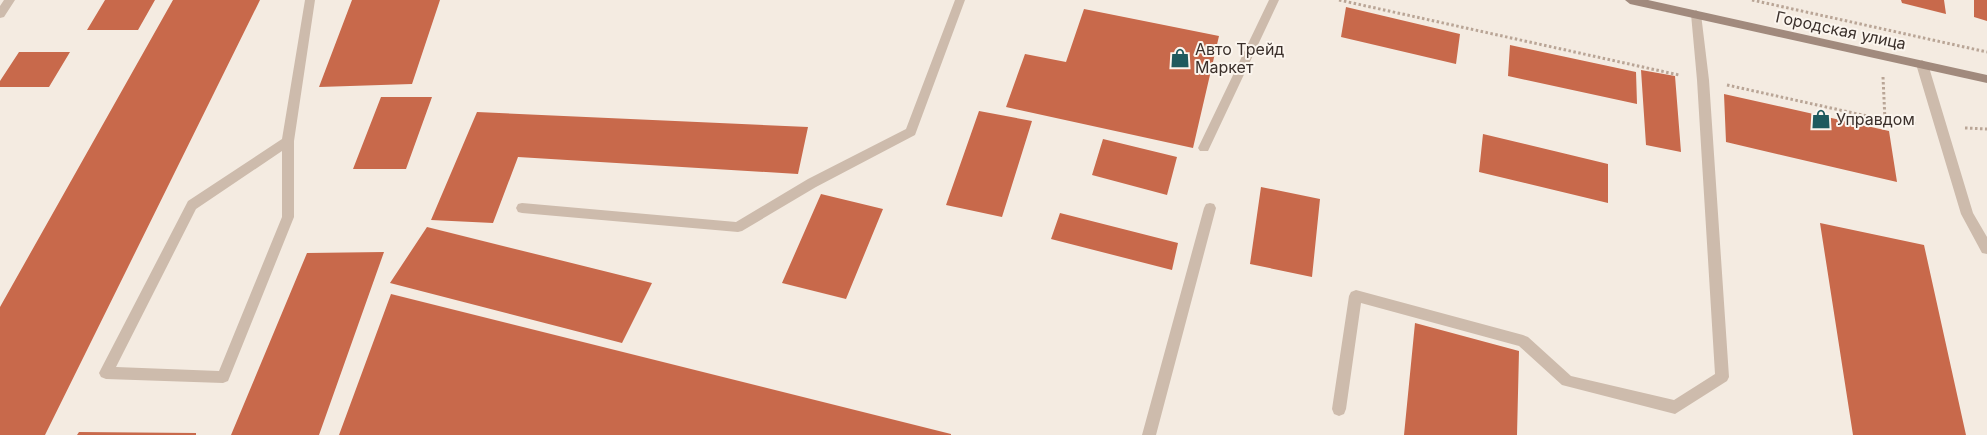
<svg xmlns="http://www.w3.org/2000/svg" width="1987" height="435" viewBox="0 0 1987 435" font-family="Inter,sans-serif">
  <rect width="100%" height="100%" fill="#f4ebe1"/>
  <path fill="#c8694b" d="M105,0H155L138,30H87Z
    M173,0H260L45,435H0V307Z
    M352,0H440L412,84L319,87Z
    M1901,0H1944L1946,14L1902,3Z
    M1974,0H1987V21L1974,17Z
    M1346,7L1460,34L1456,64L1341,37Z
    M1084,9L1219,36L1193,148L1006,107L1025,54L1066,62Z
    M1510,45L1636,72L1637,104L1508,76Z
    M19,52H70L49,87H0V81Z
    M1641,70L1675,76L1681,152L1646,145Z
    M1724,94L1889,131L1897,182L1726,142Z
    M381,97H432L406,169H353Z
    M979,111L1032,121L1002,217L946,205Z
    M477,112L808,127L798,174L518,157L493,223L431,220Z
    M1483,134L1608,164V203L1479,172Z
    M1103,139L1177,157L1167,195L1092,175Z
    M1261,187L1320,199L1312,277L1250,264Z
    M821,194L883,209L846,299L782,283Z
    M1060,213L1178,243L1172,270L1051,239Z
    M1820,223L1924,245L1966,435H1853Z
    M427,227L652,283L622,343L390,283Z
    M384,252L319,435H231L307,253Z
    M391,294L951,434V435H339Z
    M1415,323L1519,351L1517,435H1404Z
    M79,432L196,433V435H77Z"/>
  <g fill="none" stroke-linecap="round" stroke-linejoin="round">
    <path stroke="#b9a596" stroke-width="3" stroke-dasharray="2.5 2.5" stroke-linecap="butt" d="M1339,0L1679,75
      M1752,0L1987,52
      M1883,77L1885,120
      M1727,85L1885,120L1917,124
      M1965,128L1987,129"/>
    <path fill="#cdbbac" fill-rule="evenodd" d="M305,0H315L294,141V217L228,381L223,383L106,379L101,377L99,373L101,369L188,201L282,139ZM282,151V217L219,371L116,367L196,209Z
      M955,0H965L915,135L816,187L742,231L738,232L522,213L518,212L516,208L518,204L522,203L736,222L808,179L906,129Z
      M1269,0H1279L1208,151H1200L1198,148Z
      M1696,10L1701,14L1709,80L1729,377L1727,381L1675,414L1562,385L1519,346L1361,303L1346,409L1344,414L1339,416L1334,414L1332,409L1349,296L1351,292L1356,290L1523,335L1528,337L1571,376L1674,400L1715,374L1697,80L1691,14Z
      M1210,203L1214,204L1216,208L1156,435H1142L1204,208L1206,204Z"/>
    <path fill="#cdbbac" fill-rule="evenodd" d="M4,0H15L4,17L0,18V6Z
      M1922,60L1928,64L1973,213L1987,237V254L1982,253L1961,214L1916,64Z"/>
    <path fill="#a18a7d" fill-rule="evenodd" d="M1625,0H1648L1987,75V83L1630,4Z"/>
  </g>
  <defs>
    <symbol id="shop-bare" viewBox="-9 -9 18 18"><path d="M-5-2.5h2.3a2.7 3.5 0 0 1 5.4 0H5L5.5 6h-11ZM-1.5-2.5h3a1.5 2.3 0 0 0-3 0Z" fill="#1f5a5e" stroke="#fbf5ee" stroke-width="2.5" paint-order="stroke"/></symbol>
  </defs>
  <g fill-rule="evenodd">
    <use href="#shop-bare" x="1166" y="44" width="28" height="28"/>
    <use href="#shop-bare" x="1807" y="105" width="28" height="28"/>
  </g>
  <g text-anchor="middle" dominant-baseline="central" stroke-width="4" stroke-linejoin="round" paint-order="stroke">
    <g font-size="16" fill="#3b302b" stroke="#fbf5ee">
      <text transform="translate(1841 30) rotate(12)">Городская улица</text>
    </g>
    <g font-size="16" fill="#3b302b" stroke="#fbf5ee" text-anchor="start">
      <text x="1195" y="49">Авто Трейд<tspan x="1195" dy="18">Маркет</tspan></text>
      <text x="1836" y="119">Управдом</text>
    </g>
  </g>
</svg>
